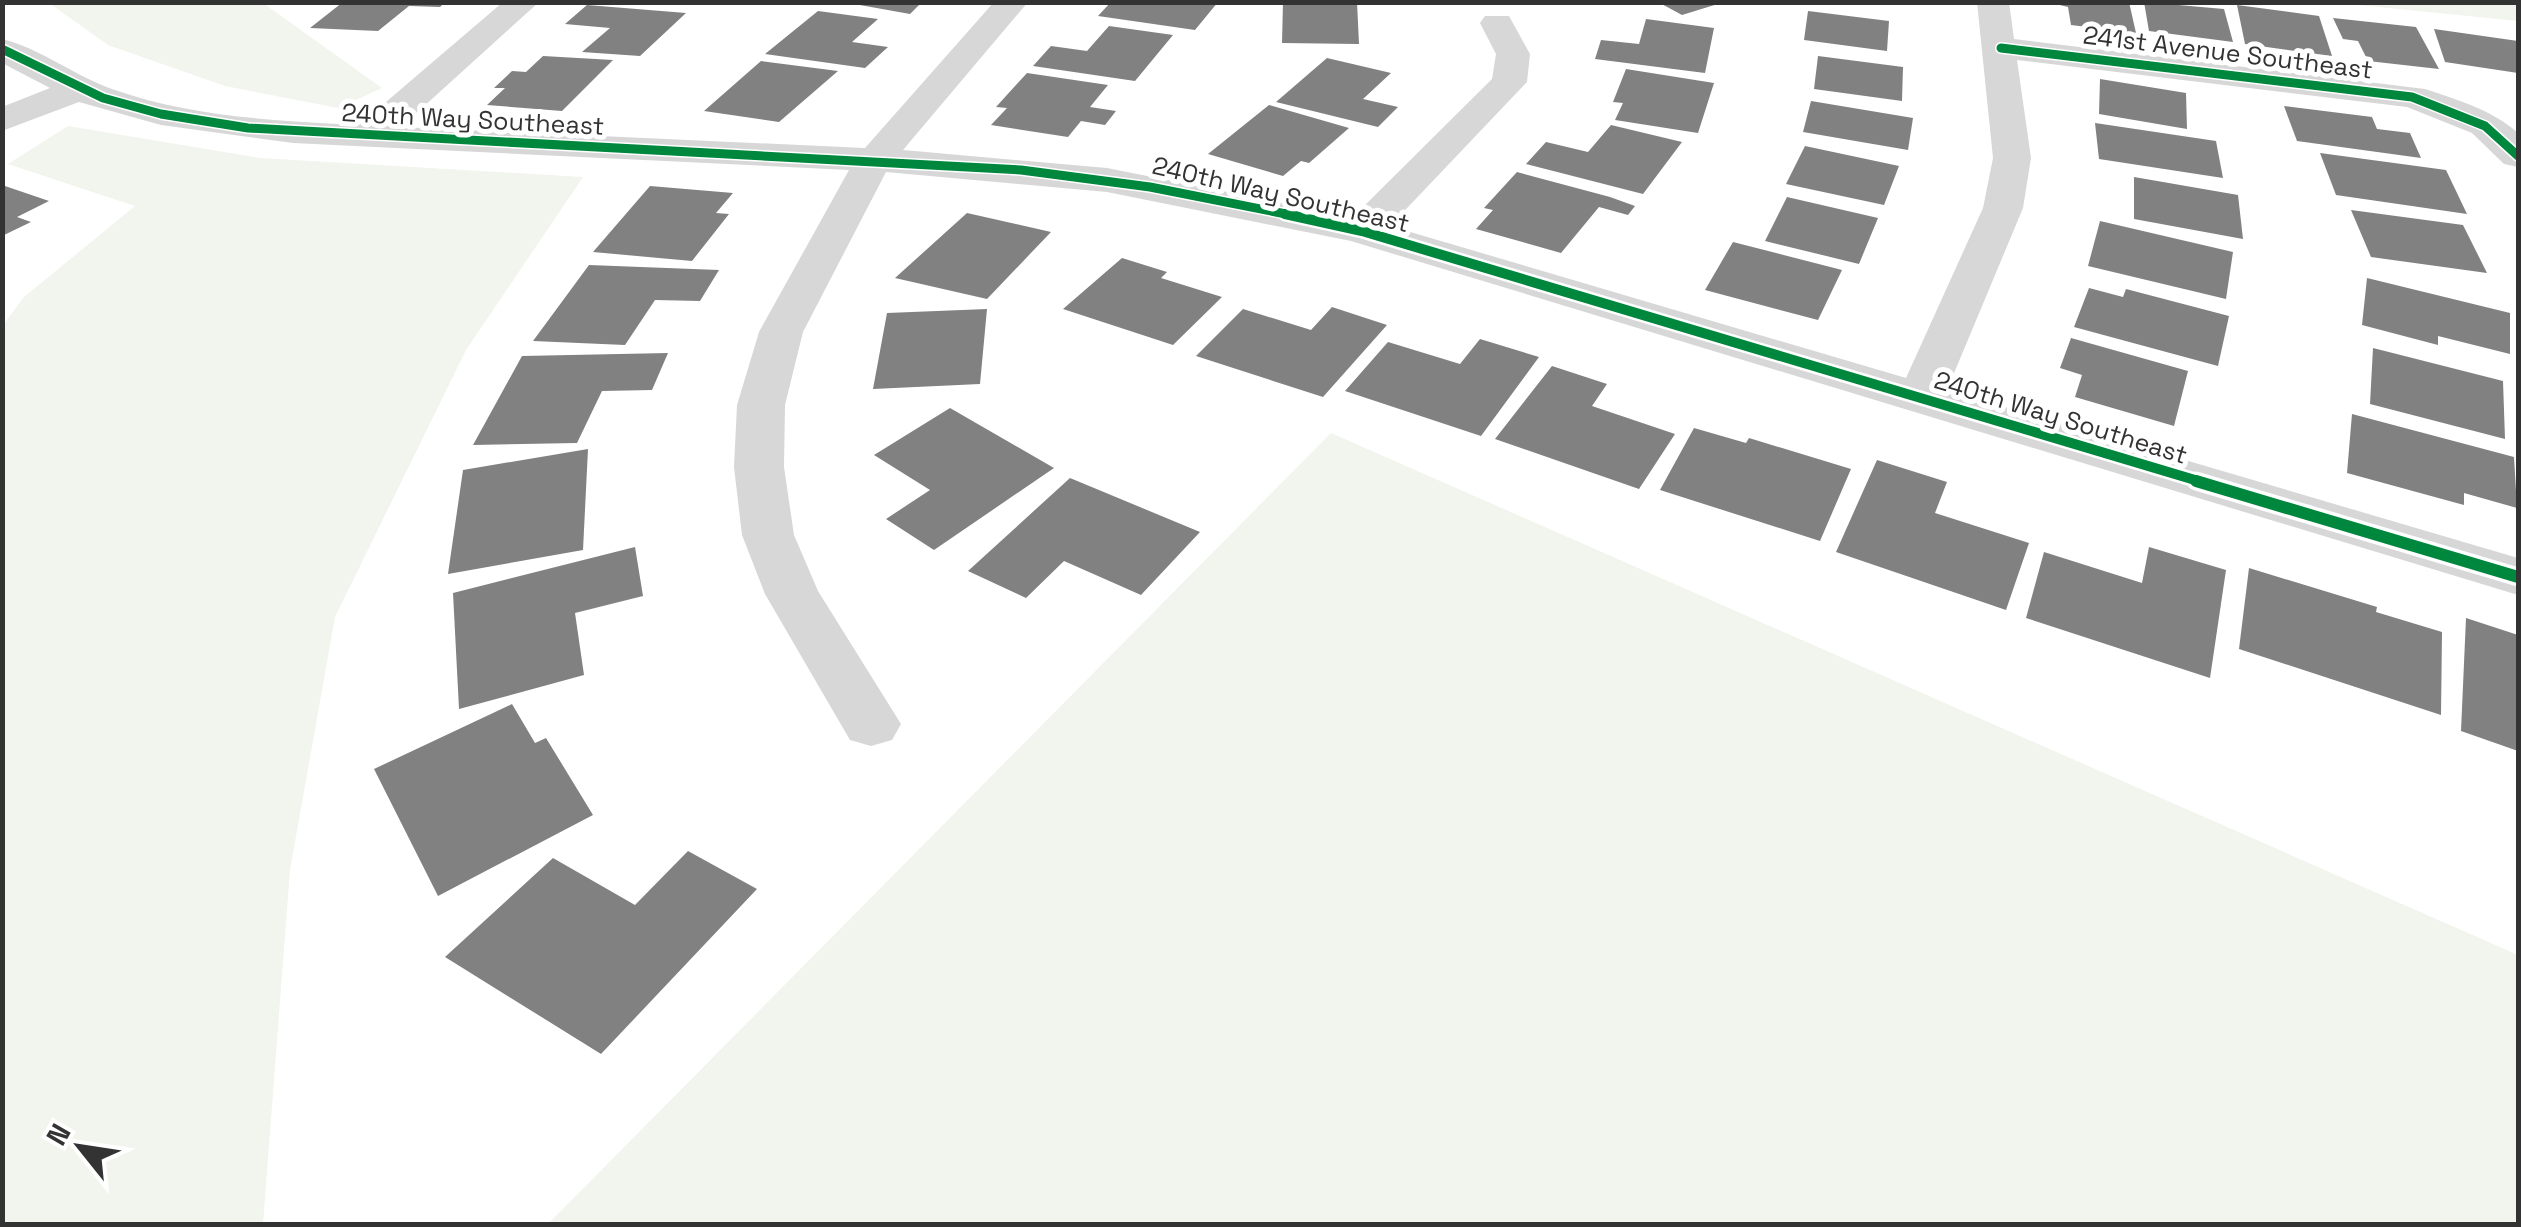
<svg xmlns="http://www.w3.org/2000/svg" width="2521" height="1227" viewBox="0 0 2521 1227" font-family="'Space Grotesk',sans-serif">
  <rect width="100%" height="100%" fill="#fff"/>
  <path fill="#f1f5ed" d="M49,3H263L382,88L338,108L225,86L108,45Z
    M2338,3H2518V21Z
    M68,126L260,158L583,177L466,350L335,617L290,870L263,1224H3V325L24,297L135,206L8,164Z
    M1331,433L2518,955V1224H548Z"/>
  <path fill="#818181" d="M343,2H445L440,7L409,6L378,31L310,28Z
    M843,2H922L910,14Z
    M1111,2L1146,4L1218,2L1195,30L1098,16Z
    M1283,2H1357L1359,44L1282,43Z
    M1658,2H1721V3L1682,15Z
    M2047,2H2129L2136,33L2071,25L2068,7Z
    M2144,2L2224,9L2233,42L2149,31Z
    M587,5L686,13L640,56L582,52L610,28L565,24Z
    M2237,5L2319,16L2332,56L2245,44Z
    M818,11L878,19L852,42L888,47L865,68L765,54Z
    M1808,11L1889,21L1887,51L1804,40Z
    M2333,18L2416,27L2439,69L2368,61L2358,41L2343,39Z
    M1646,19L1714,28L1705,73L1595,59L1601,40L1639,44Z
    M1109,26L1173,35L1135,81L1033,66L1051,46L1087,51Z
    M2434,29L2518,41V73L2445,62Z
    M543,56L613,60L562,111L487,105L505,88H494L512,71L526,72Z
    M1818,56L1903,67L1902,101L1814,89Z
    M1327,58L1391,73L1363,99L1398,107L1378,127L1276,102Z
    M761,61L838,71L779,122L704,111Z
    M1626,69L1714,83L1698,133L1615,120L1623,103L1613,102Z
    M1027,73L1108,85L1090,107L1116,111L1105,125L1081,121L1068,137L991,125L1007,108L996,107Z
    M2100,79L2186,93L2187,129L2099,114Z
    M1811,101L1913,118L1908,150L1803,132Z
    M1269,105L1349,128L1309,163L1301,161L1283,176L1208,154Z
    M2284,106L2372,117L2377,129L2410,133L2421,158L2297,141Z
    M2095,123L2216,141L2223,178L2099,159Z
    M1611,125L1682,142L1643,194L1526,164L1546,142L1588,152Z
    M1805,146L1899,166L1884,205L1786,184Z
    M2320,153L2446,170L2467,214L2336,195Z
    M1517,172L1610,197L1635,206L1628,215L1599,207L1561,253L1476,229L1493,210L1484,208Z
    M2134,177L2238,195L2243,239L2134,219Z
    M2,185L49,201L17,217L31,222L2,236Z
    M650,186L733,193L716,213L729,214L692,261L593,252Z
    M1787,197L1878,218L1859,264L1765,241Z
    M2351,210L2463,225L2487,273L2371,257Z
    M967,213L1051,232L987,299L895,278Z
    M2100,221L2233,252L2226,299L2088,266Z
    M1733,242L1842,270L1818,320L1705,290Z
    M1122,258L1167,272L1161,278L1222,297L1173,345L1063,309Z
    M589,265L719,270L700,301L655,300L625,345L533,341Z
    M2367,278L2510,313V354L2438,336V345L2362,325Z
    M2089,288L2123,297L2126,289L2229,316L2218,366L2074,327Z
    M1332,307L1387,325L1323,397L1196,356L1243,309L1311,330Z
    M987,309L980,384L873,389L887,313Z
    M2071,338L2188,371L2174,426L2075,397L2082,375L2060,368Z
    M1480,339L1539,357L1481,436L1345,391L1388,342L1460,364Z
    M2373,348L2503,381L2505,439L2370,404Z
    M668,353L652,390L602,391L577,443L473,445L522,356Z
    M1552,366L1607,384L1592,406L1675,434L1639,489L1495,439Z
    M950,408L1054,468L934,550L886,519L930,490L874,455Z
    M2352,414L2514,457L2517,508L2464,493V505L2347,473Z
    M1694,428L1746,443L1749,438L1851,469L1820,541L1660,490Z
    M588,449L583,550L448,574L463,470Z
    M1877,460L1947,482L1935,513L2029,543L2006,610L1836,552Z
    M1070,478L1200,532L1141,595L1064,561L1026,598L968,571Z
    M635,547L643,596L575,613L584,675L459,709L453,593Z
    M2149,547L2226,570L2210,678L2026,618L2044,552L2142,583Z
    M2249,568L2377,607L2376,612L2442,632L2441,715L2239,649Z
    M2466,618L2518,635V751L2461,731Z
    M512,704L535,743L546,738L593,815L438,896L374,769Z
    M688,851L757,889L601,1054L445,957L553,858L635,905Z"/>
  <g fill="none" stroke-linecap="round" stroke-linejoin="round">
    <path fill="#d7d7d7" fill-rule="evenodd" d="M503,2H539L401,127L865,148L994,2H1028L903,150L1107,168L1353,217L1492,79L1496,54L1480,23L1485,16H1509L1530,54L1527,82L1390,226L1906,378L1983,208L1993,158L1977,2H2009L2014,39L2425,89C2458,100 2492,110 2518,133V167L2504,164L2472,133L2407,107L2017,60L2031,158L2023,208L1947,390L2518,558V595L1351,241L1107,192L886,172L803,332L785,405L784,467L794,535L818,591L901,724L892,740L871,746L850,740L765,594L742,535L734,467L737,405L759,332L849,170L293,143L161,125L79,102L2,131V107L50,88L2,63V39C42,49 76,77 115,90C192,117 278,121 359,125Z"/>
    <defs>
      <path id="cycleway-far2" d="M2001,48L2412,97L2485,126L2518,156
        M2,49L103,98L161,114L248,128L1021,170L1150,187L1296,216"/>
      <path id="cycleway-far1" d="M1285,214L1362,231L2205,483"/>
      <path id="cycleway" d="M2196,481L2518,577"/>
    </defs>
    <use href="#cycleway-far2" stroke="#fff" stroke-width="12"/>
    <use href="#cycleway-far1" stroke="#fff" stroke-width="15"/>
    <use href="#cycleway" stroke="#fff" stroke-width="19"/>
    <use href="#cycleway-far2" stroke="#00873e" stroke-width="9"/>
    <use href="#cycleway-far1" stroke="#00873e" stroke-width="10"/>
    <use href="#cycleway" stroke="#00873e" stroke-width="12"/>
  </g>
  <g text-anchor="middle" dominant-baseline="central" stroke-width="10" stroke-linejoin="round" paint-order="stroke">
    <g font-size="25" fill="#333" stroke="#fff">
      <text transform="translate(2228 52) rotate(7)">241st Avenue Southeast</text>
      <text transform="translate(473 119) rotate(3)">240th Way Southeast</text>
      <text transform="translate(1281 194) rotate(13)">240th Way Southeast</text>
      <text transform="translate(2061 417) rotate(17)">240th Way Southeast</text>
    </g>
  </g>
  <rect width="2521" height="1227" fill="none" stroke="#333333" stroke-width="10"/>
  <g transform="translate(80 1147) rotate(300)" stroke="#ffffff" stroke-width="8" paint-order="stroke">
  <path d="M0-8L18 38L0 25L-18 38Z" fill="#333333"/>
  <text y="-15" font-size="28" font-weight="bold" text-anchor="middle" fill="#333333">N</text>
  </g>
</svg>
